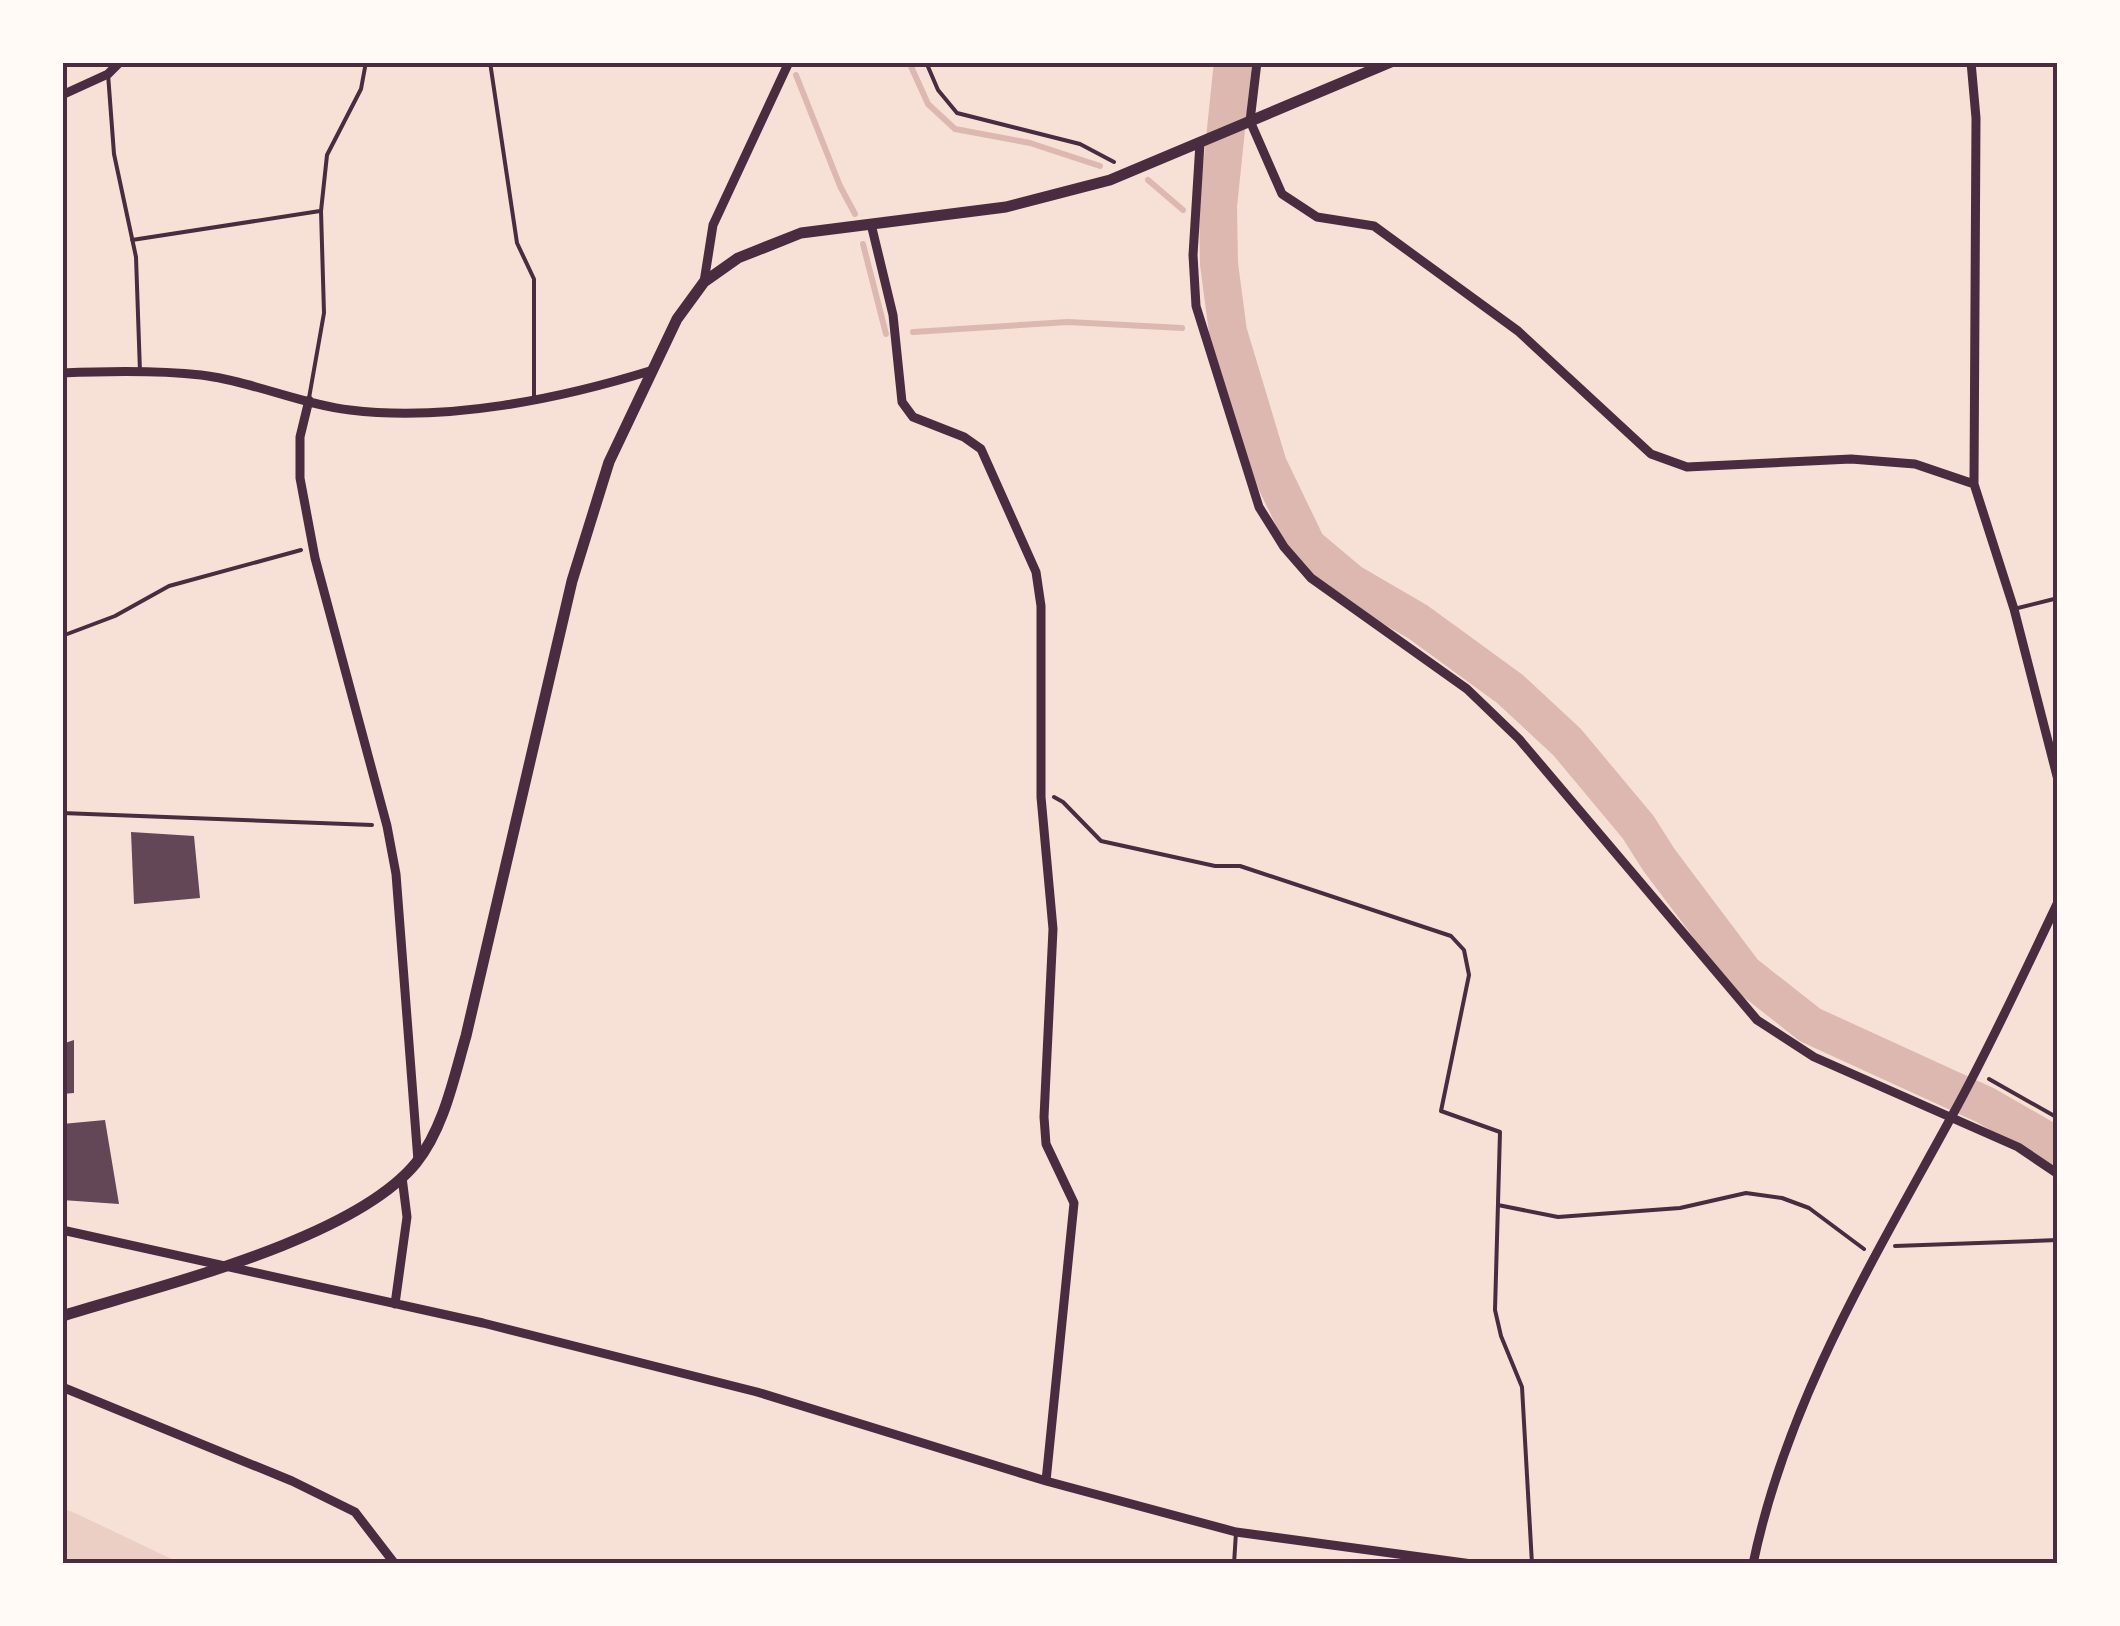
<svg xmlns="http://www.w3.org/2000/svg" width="2120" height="1626" viewBox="0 0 2120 1626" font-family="'Work Sans',sans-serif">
  <rect width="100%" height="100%" fill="#f7e1d7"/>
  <path fill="#ebcfc5" d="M62,1508L75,1513L180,1563H63Z"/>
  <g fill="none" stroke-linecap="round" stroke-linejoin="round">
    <path stroke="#dcb8b0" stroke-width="6" d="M909,62L928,104L955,129L1030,143L1100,166
      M796,75L840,186L855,214
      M1148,180L1183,210
      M863,244L886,334
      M1209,249L1219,264
      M913,332L1068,322L1182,328"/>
    <path stroke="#dcb8b0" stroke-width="38" d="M1233,62L1218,206L1219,264L1228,332L1268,465L1307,546L1351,583L1418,622L1510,689L1567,742L1638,827L1659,860L1744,973L1810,1025L1985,1105L2058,1147"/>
  </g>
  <path fill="#644757" d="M131,832L194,836L200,898L134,904Z
    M74,1040V1093L62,1094V1044Z
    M105,1120L119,1204L62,1200V1124Z"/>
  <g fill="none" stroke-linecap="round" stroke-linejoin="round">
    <path stroke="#4a2c40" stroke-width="4" d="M926,62L938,90L957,113L1080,144L1114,162
      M62,636L115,616L169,586L301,550
      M1054,797L1063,802L1101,841L1215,866H1240L1451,936L1464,950L1469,975L1441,1111L1500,1132L1495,1310L1501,1336L1522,1387L1532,1564
      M62,813L372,825
      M1989,1079L2058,1118
      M1498,1205L1558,1217L1680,1208L1746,1193L1782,1198L1809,1208L1864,1249
      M1895,1246L2058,1240"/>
    <path stroke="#4a2c40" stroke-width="4" d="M490,62L517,243L534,279V397
      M108,74L114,154L136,257L140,372
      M132,240L320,211
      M309,398L324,313L321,211L327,155L361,89L366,62
      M2014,609L2058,598
      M1234,1564L1236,1532"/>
    <path stroke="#4a2c40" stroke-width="9" d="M1257,62L1250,121L1282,194L1317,217L1374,226L1518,331L1651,454L1687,467L1851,459L1915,464L1974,484
      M1971,62L1976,118L1974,484L2014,609L2058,780
      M62,95L108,74L120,62
      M1200,143L1193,255L1196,306L1259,507L1284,547L1311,578L1467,689L1519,739L1757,1020L1814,1057L2018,1147L2058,1174
      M871,224L893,315L902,402L913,417L964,437L981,449L1036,572L1041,606V797L1053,929L1044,1117L1046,1144L1074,1203L1046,1481
      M704,282L713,225L789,62
      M62,373C107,371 156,370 201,375C251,381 300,404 350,410C447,422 560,399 653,370
      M309,400L300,437V478L315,558L387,826L396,874L418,1161
      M62,1230L483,1323L757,1392L1046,1481L1236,1532L1472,1564
      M395,1304L407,1217L402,1177
      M62,1387L292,1481L355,1512L395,1564
      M1753,1564C1787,1400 1874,1259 1953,1114C1991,1045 2024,973 2058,902"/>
    <path stroke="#4a2c40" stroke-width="11" d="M62,1316C159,1286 353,1240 416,1163C444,1128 454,1077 466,1036L572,581L609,462L677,319L704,282L738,258L801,233L1006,207L1110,180L1391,62"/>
  </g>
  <rect width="2120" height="1626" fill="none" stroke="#fffaf5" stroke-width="130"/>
  <rect x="65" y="65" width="1990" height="1496" fill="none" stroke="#4a2c40" stroke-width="4"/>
</svg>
